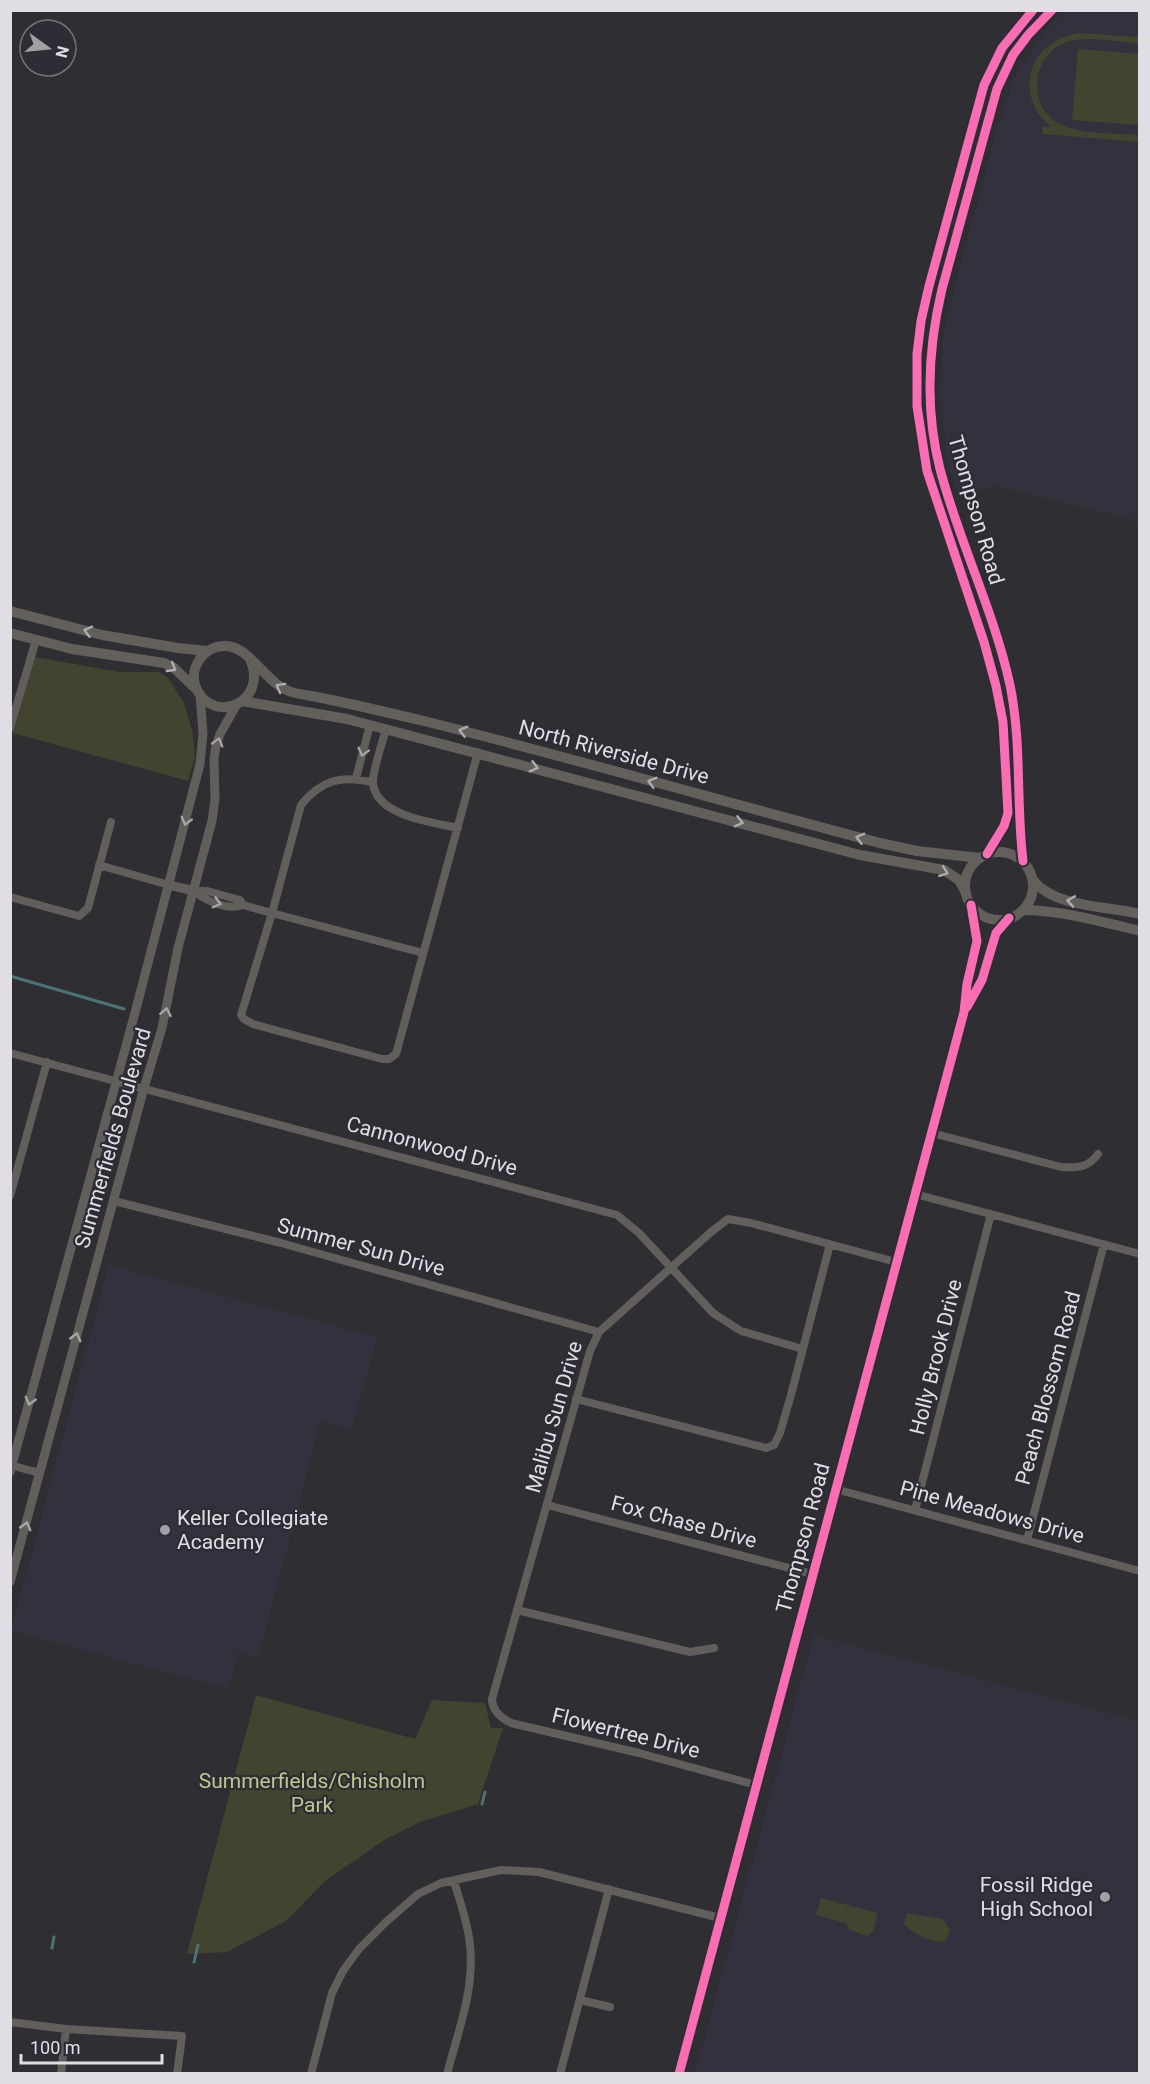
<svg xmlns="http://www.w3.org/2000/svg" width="1150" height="2084" viewBox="0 0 1150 2084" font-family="Roboto,sans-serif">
  <rect width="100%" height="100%" fill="#2f2e33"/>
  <path fill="#34313e" d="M1064,11H1139V521L997,486L960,497L949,468L940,396L943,335L962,260L1000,119L1014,78L1042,35Z
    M109,1265L377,1337L352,1429L321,1421L258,1658L238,1653L228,1689L11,1631Z
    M814,1635L1139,1721V2073L695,2074Z"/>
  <path fill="#424430" d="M1078,33L1139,37V44C1120,42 1090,36 1071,41C1031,51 1024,108 1062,125C1082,135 1117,133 1139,135V142L1042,134V127H1051C1012,95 1029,41 1078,33Z
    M1078,49L1139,54V125L1072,120Z
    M35,657L120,672H158L168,678L184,703L193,734L195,757L188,781L13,733Z
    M256,1695L415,1739L432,1700L485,1703L491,1728H503L478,1804L420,1822L386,1839L325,1881L286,1921L227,1952L187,1954Z
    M821,1898L878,1913L873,1931L868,1936L850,1930L846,1923L816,1915Z
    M907,1913L943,1919L950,1930L946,1941C932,1945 915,1933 904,1925Z"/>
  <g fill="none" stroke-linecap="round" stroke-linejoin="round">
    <path stroke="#4c7375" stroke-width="3" d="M10,976L124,1009
      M482,1804L485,1792
      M52,1948L54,1937
      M194,1962L198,1945"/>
    <path stroke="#615e5b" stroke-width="8" d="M10,728L36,640
      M386,729C383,740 372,773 373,783C376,816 432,822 458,828
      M356,778L370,725
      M372,782C341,775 321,780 301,805L272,913L423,953
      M99,865L169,885
      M194,891H207L240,900L243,905L272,913L241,1015L244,1019L253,1024L382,1059H389L396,1054L478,752
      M194,891C206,901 228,911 243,905
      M10,897L79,916L88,908L111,822
      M10,1053L617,1215L639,1233L713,1313L741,1331L803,1349
      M932,1133L1061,1167C1077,1168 1088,1168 1098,1154
      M915,1194L1140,1254
      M10,1196L47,1062
      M114,1201L281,1243L599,1332
      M576,1399L766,1448L774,1445L780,1433L791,1395L830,1244
      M10,1465L40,1473
      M835,1489L1140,1571
      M547,1505L812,1574
      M915,1510L991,1214
      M1027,1540L1104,1244
      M517,1610L690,1652L714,1648
      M756,1785L639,1753L511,1723C501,1718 492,1711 492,1699L590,1351L599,1332L711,1232L728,1219L751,1223L896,1262
      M580,2000L610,2007
      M10,2022L66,2029L182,2036L177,2074
      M61,2074L66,2029
      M311,2074L332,1993L343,1971L359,1949L386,1922L418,1894L441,1883L501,1870L539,1872L720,1918
      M447,2074C458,2032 475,1988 470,1945C468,1923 460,1902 454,1881
      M560,2074L609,1889"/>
    <path stroke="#615e5b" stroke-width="9" d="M987,854L1004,826L1008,813L1003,722L996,686L984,642L927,471L917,406V354L921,321L929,286L984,85L1002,48L1033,10
      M1023,861C1016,803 1022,743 1010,685C994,611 959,542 940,469C925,410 928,348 942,289L997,89L1013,55L1028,35L1052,10
      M169,885L194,891
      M967,1008L982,980L996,933L1009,918
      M10,1472L136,1009L200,764L203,734L200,694
      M10,1582L144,1088L162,1028L178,948L212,821L215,799L214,758L216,746L220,734L237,704
      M679,2074L964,1012L967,984L977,941L971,905"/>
    <path stroke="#63605c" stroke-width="10" d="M10,611L102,635L178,648L207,651
      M10,633L72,649L164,663L174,668L195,688
      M250,659C269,702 215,725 197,690C187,670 203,645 226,646C252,647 265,686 295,693C304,695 313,696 322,698C356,705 390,713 424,721C577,759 728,803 880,843L917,851L980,858
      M242,701L347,719L860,855L944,870L959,880L966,893
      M965 886a34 34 0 1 1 68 0a34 34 0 1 1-68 0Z
      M1033,880C1053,907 1107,906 1140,914
      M1023,910C1060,910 1103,922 1140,931"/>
    <defs>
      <path id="cycleway" d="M987,854L1004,826L1008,813L1003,722L996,686L984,642L927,471L917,406V354L921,321L929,286L984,85L1002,48L1033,10
        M1023,861C1016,803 1022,743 1010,685C994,611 959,542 940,469C925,410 928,348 942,289L997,89L1013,55L1028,35L1052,10
        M967,1007L982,980L996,933L1009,918
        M679,2074L964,1012L967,984L977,941L971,905"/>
    </defs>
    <use href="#cycleway" stroke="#2e2c35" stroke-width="13"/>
    <use href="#cycleway" stroke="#f96db3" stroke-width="9"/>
  </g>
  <defs><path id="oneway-chevron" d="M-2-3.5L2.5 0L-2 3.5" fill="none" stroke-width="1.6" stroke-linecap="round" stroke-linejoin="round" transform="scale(1.5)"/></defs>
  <g stroke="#aeacae">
    <use href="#oneway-chevron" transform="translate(88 631) rotate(-165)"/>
    <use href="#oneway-chevron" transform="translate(172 668) rotate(31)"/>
    <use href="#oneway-chevron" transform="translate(280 687) rotate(-151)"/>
    <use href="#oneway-chevron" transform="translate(463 731) rotate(-166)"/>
    <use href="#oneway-chevron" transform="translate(534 767) rotate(15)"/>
    <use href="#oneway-chevron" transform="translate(652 782) rotate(-164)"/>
    <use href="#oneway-chevron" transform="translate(739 822) rotate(15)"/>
    <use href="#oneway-chevron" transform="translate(860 838) rotate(-165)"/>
    <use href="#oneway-chevron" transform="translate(944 872) rotate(21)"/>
    <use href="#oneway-chevron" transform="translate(1071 901) rotate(-170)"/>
  </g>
  <g stroke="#a7a4a6">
    <use href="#oneway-chevron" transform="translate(218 742) rotate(-74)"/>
    <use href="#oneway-chevron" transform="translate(363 752) rotate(105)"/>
    <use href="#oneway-chevron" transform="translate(186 821) rotate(105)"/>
    <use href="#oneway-chevron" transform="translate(217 903) rotate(15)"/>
    <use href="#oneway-chevron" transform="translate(166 1012) rotate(-78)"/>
    <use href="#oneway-chevron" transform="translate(76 1337) rotate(-75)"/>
    <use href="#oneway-chevron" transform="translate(30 1401) rotate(105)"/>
    <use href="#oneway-chevron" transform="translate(26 1526) rotate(-75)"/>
  </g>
  <g fill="#a2a0a6" stroke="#2e2c35" stroke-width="2">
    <circle cx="165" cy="1530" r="6"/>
    <circle cx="1105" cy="1897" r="6"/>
  </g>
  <g text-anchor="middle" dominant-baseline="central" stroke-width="4.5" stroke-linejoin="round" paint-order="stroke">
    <g font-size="21" fill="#e0dee4" stroke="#2e2c35">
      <text transform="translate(976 510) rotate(74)">Thompson Road</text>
      <text transform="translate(614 752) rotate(15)">North Riverside Drive</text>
      <text transform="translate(113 1138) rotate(-74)">Summerfields Boulevard</text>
      <text transform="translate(432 1146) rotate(15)">Cannonwood Drive</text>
      <text transform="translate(361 1247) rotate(15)">Summer Sun Drive</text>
      <text transform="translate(936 1357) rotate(-76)">Holly Brook Drive</text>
      <text transform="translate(1048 1388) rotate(-75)">Peach Blossom Road</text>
      <text transform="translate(554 1417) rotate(-74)">Malibu Sun Drive</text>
      <text transform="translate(992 1512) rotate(15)">Pine Meadows Drive</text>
      <text transform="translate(684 1522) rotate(15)">Fox Chase Drive</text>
      <text transform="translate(803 1538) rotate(-75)">Thompson Road</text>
      <text transform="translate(626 1733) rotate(14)">Flowertree Drive</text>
    </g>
    <g font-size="21" fill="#e0dee4" stroke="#2e2c35" text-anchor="start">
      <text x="177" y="1518">Keller Collegiate<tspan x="177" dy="24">Academy</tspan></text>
      <text x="1093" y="1885" text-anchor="end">Fossil Ridge<tspan x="1093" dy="24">High School</tspan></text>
    </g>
    <g font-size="21" fill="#c0c78c" stroke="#2e2c35">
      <text x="312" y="1781">Summerfields/Chisholm<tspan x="312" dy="24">Park</tspan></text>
    </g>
  </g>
  <rect width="1150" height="2084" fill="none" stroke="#e0dee4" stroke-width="24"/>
  <g transform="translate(48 48) rotate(105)"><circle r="28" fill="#2e2c35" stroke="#75737b" stroke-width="1.5"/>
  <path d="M0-4.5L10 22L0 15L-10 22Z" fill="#a2a0a6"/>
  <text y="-9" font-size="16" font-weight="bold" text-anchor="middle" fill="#e0dee4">N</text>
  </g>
  <path d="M21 2054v9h141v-9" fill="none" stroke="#e0dee4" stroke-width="3"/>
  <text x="30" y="2054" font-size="18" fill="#e0dee4" stroke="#2e2c35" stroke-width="4.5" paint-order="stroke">100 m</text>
</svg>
